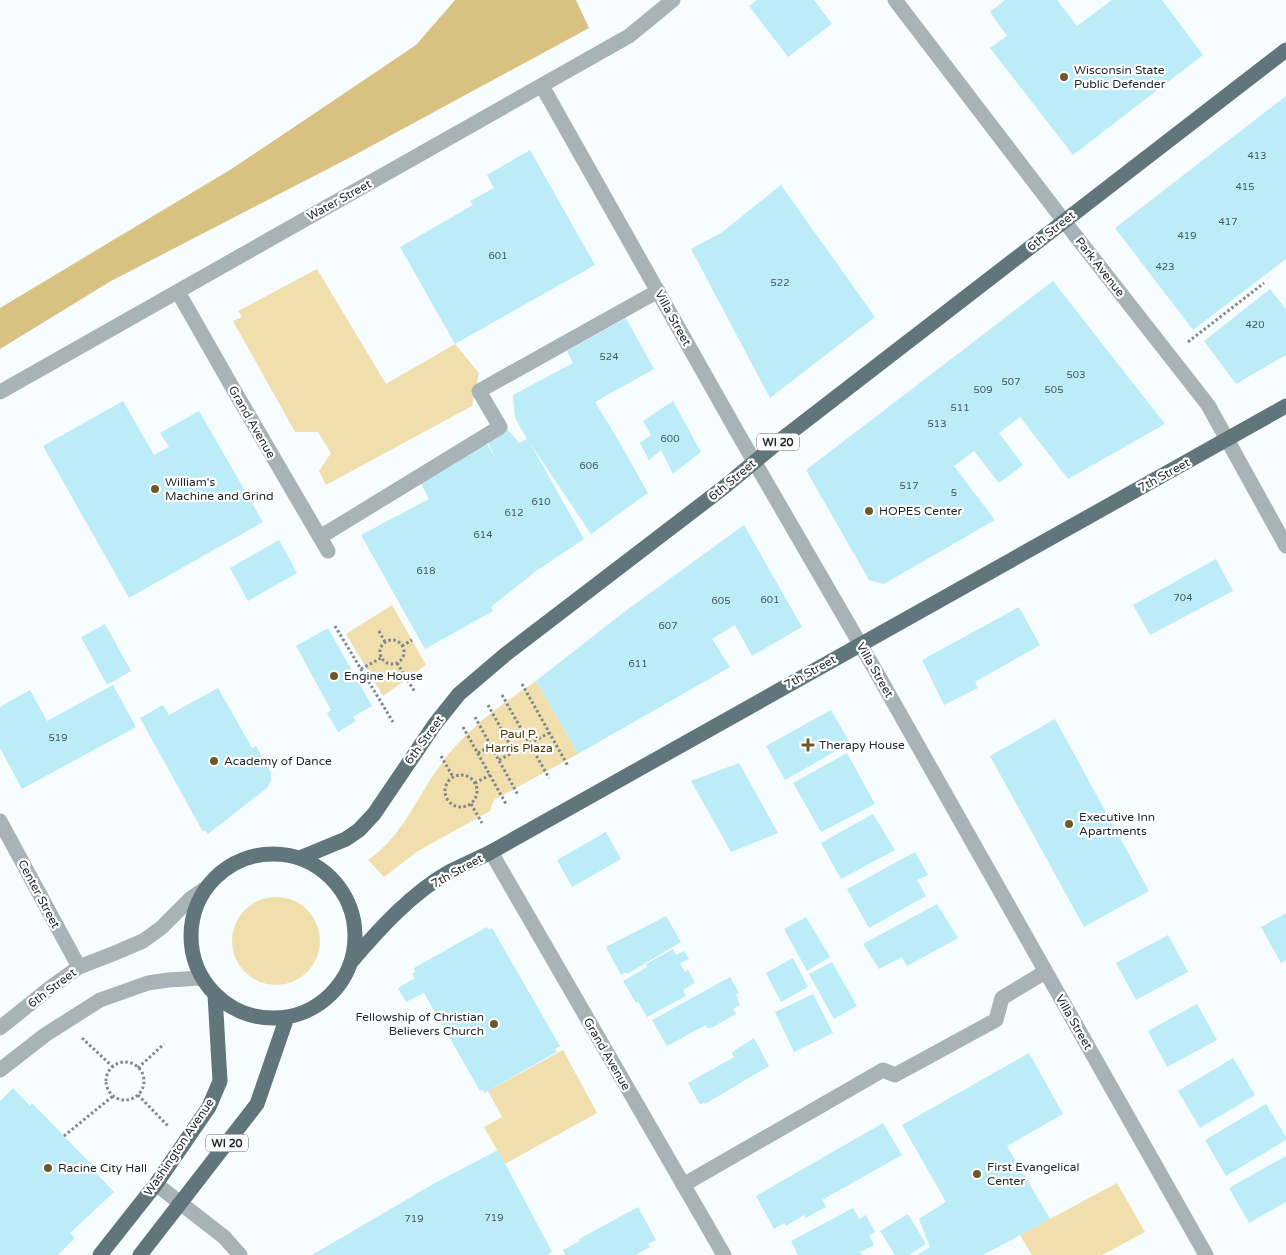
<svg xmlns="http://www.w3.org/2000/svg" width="1286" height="1255" font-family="'Varela Round',sans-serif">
<rect width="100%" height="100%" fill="#f7fdfe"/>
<path fill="#f0dead" d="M317,269l69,115 69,-40 24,29 -7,33 -146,79 -7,-14 12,-18 -13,-21h-23l-62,-111 9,-4 -4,-6z
M392,605l34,60 -43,31 -37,-62z
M536,681l42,73 -84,46 -4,11 -72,40 -34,26 -16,-17c35,-25 45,-56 69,-90 25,-38 62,-64 99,-89z
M232 941a44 44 0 1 1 88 0a44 44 0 1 1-88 0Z
M563,1050l34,63 -92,51 -21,-37 18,-10 -14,-26z
M1117,1183l28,49 -43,23h-70l-12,-20z"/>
<path fill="#d9c281" d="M455,0h121l13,28 -238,129 -240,124 -111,68v-41l233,-140 183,-123z"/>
<path fill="#bbecf8" d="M757,0h57l18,24 -44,33 -39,-51z
M1005,0h52l20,26 35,-26h50l41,55 -130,100 -83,-107 17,-12 -17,-24z
M1286,96v163l-93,71 -78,-102z
M530,150l65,115 -140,79 -55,-97 73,-42 -3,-4 24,-13 -7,-13z
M781,185l94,132 -105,81 -79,-149 30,-16z
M1053,281l112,143 -97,55 -48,-62 -21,16 24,32 -24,18 -25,-32 -20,15 41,54 -111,64 -15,-4 -63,-110z
M1270,289l16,20v46l-50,29 -32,-43z
M626,318l28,51 -59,33 22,36 31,55 -57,41 -61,-91 54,96 -48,32 -45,36 2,4 -68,38 -64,-114 68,-36 -11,-21 65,-41 13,22 -11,-23 20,-10 14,17 8,-4 -12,-21 -2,-23 60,-32 -6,-12z
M123,401l31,54 15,-8 -9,-14 39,-22 64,111 -134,76 -86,-152z
M673,401l28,51 -28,22 -12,-24 -12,10 -9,-17 11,-8 -8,-14z
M744,525l58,102 -50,29 -17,-31 -23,14 18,28 -152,87 -42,-73 88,-69z
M279,540l18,33 -49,28 -18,-33z
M1216,559l17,32 -83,44 -17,-30z
M1019,607l21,38 -65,37 3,6 -34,17 -22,-45z
M105,624l26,47 -24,14 -26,-48z
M328,628l44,78 -19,11 3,4 -18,11 -11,-19 4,-3 -35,-64z
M113,685l23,42 -114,62 -22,-41v-41l30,-17 17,31z
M218,688l34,60 4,-2 15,27v8l-4,7 -59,46 -3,-4 -2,2 -63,-114 23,-13 6,10z
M831,710l19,33 -65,37 -19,-34z
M1055,719l94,172 -65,36 -94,-171z
M847,753l28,51 -54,28 -28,-49z
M739,763l39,70 -47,19 -40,-71z
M873,814l22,36 -54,29 -20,-36z
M606,832l15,27 -49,28 -15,-27z
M915,852l13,23 -11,5 9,16 -57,32 -22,-39z
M937,904l21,34 -51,28 -5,-9 -23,12 -16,-25z
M1286,913v47l-5,3 -20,-36z
M666,916l15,26 -54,32 -1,-2 -5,3 -15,-28z
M806,917l24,40 -23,14 -23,-42z
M487,927l2,3 3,-2 68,118 -5,3 2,3 -73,41 -2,-3 -2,1 -56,-98 -18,9 -8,-14 17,-10 -3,-4 3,-2 -1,-4z
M1168,935l20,37 -52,28 -20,-37z
M673,949l3,6 8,-4 5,8 -9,4 5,9 3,-2 7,13 -12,7 3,6 -39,21 -9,-15 -2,1 -13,-22 24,-14 -1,-3z
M793,958l15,29 -27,15 -15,-29z
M832,962l25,44 -23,13 -25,-45z
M730,977l9,16 -3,1 4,11 -7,4 3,5 -25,14h-4l-1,-3 -39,21 -15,-26z
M813,994l20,39 -39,19 -19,-40z
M1197,1004l20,36 -50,27 -19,-36z
M754,1038l15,28 -64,38 -1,-2 -4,3 -12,-22 46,-26 -2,-5z
M1029,1053l34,61 -56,32 43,73 -67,36h-66l13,-8 -11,-28 27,-17 -44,-77z
M1233,1058l22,37 -55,33 -22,-37z
M13,1088l17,18 2,-3 60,62 7,7 -2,2 17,18 -44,41 5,5 -17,17h-58v-154z
M1266,1104l20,33v3l-60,36 -21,-36z
M883,1123l19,32 -80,45 4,7 -20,11 -2,-3 -18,11 -2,-3 -10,6 -18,-33z
M498,1150l54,102 -5,3h-235l123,-72z
M1286,1156v46l-37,21 -20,-35z
M638,1207l18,33 -8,4 2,3 -15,8h-70l-2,-5 17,-9 -1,-2z
M853,1208l6,11 7,-4 9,17 -6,3 5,10 -14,7 2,3h-64l-7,-14z
M908,1214l18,30 -17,11h-14l-15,-24z"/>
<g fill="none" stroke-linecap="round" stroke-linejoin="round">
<path stroke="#80888a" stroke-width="3" stroke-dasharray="2.5 2.5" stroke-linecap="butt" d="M1188,342l76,-59
M335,626l58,96
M379,631l6,11
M380 652a12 12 0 1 1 24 0a12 12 0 1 1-24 0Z
M402,646l10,-6
M397,663l18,29
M361,669l20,-11
M522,684l46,82
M502,695l47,83
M488,705l26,47
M475,717l43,78
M463,727l43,77
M478,753l13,-7
M441,756l12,21
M499,760l50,-27
M445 791a16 16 0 1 1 32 0a16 16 0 1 1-32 0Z
M475,783l15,-8
M471,804l11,19
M82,1038l31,29
M106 1081a19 19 0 1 1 38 0a19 19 0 1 1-38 0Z
M138,1068l26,-24
M138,1095l31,32
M64,1136l49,-40"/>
<path stroke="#a7b3b6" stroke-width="15" d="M895,0l169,221 144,184 78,141
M542,86l194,344 142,245 328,580
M178,292l53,93 97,166
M0,392l629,-356 44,-36
M320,537l180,-110 -21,-36 179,-100
M0,821l79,146
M491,852l233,403
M0,1028l51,-41 28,-20 36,-14 28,-12 18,-13 29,-29 16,-11
M0,1070l45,-35 55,-35 48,-17 20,-3 33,-2
M156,1184l68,53 16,18
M683,1185l200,-115 12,5 101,-55 6,-22 43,-26"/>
<path stroke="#61767b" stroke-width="15" d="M191 936a82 82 0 1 1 164 0a82 82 0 1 1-164 0Z
M300,858l46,-19 13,-9 15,-16 61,-90 24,-30 47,-40 217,-166 59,-49 504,-389
M352,961c27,-32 60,-68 97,-89 14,-7 28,-13 42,-20l795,-446
M100,1255l56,-71 53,-77 11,-26 -5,-86
M140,1255l117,-151 30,-87"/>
</g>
<g fill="#6b5a28" stroke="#fff" stroke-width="2">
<circle cx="1064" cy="77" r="5"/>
<circle cx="155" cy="489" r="5"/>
<circle cx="869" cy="511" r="5"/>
<circle cx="334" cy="676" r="5"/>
<path d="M805.5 737.5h5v5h5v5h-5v5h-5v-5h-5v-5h5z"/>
<circle cx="214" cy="761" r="5"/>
<circle cx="1069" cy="824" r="5"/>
<circle cx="494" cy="1024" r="5"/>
<circle cx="48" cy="1168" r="5"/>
<circle cx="977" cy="1174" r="5"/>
</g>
<g text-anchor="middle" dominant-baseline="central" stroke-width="4.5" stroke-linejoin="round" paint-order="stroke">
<g font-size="10" fill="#44585e">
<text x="1257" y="156">413</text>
<text x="1245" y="187">415</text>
<text x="1228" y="222">417</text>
<text x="1187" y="236">419</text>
<text x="498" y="256">601</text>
<text x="1165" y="267">423</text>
<text x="780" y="283">522</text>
<text x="1255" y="325">420</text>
<text x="609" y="357">524</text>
<text x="1076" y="375">503</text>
<text x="1011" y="382">507</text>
<text x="983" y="390">509</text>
<text x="1054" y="390">505</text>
<text x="960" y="408">511</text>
<text x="937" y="424">513</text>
<text x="670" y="439">600</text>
<text x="589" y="466">606</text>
<text x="909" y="486">517</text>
<text x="954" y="493">5</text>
<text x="541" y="502">610</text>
<text x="514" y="513">612</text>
<text x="483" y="535">614</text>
<text x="426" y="571">618</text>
<text x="1183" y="598">704</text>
<text x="770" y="600">601</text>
<text x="721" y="601">605</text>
<text x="668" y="626">607</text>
<text x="638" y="664">611</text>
<text x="58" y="738">519</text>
<text x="494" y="1218">719</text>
<text x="414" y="1219">719</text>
</g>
<g fill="#fff" stroke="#61686a" stroke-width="1">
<rect x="757" y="433.5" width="42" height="17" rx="4"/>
<rect x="206" y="1134.5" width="42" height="17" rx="4"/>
</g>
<g font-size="11" font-weight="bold" fill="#1d272a">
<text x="778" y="442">WI 20</text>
<text x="227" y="1143">WI 20</text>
</g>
<g font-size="12" fill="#1d272a" stroke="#fff" text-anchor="start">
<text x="1074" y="70">Wisconsin State<tspan x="1074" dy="14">Public Defender</tspan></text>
<text x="165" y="482">William's<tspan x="165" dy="14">Machine and Grind</tspan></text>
<text x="879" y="511">HOPES Center</text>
<text x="344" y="676">Engine House</text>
<text x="819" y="745">Therapy House</text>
<text x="224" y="761">Academy of Dance</text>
<text x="1079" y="817">Executive Inn<tspan x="1079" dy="14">Apartments</tspan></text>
<text x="484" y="1017" text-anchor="end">Fellowship of Christian<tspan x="484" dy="14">Believers Church</tspan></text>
<text x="987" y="1167">First Evangelical<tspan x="987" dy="14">Center</tspan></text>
<text x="58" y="1168">Racine City Hall</text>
</g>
<g font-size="12" fill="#1d272a" stroke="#fff">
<text transform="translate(339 200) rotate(-29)">Water Street</text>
<text transform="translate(1051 231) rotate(-38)">6th Street</text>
<text transform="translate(1100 267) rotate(52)">Park Avenue</text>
<text transform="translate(673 318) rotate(61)">Villa Street</text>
<text transform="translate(252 422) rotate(60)">Grand Avenue</text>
<text transform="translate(1164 475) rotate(-29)">7th Street</text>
<text transform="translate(732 480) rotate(-40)">6th Street</text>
<text transform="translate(875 670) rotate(60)">Villa Street</text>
<text transform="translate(810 672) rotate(-29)">7th Street</text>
<text transform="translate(424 740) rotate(-54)">6th Street</text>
<text transform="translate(457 871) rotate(-29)">7th Street</text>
<text transform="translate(39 894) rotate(62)">Center Street</text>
<text transform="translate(52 988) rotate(-37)">6th Street</text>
<text transform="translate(1074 1022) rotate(60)">Villa Street</text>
<text transform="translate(607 1054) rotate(60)">Grand Avenue</text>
<text transform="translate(179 1147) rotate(-56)">Washington Avenue</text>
</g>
<g font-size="12" fill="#483801" stroke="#fff">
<text x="519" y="734">Paul P.<tspan x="519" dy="14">Harris Plaza</tspan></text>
</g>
</g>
</svg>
